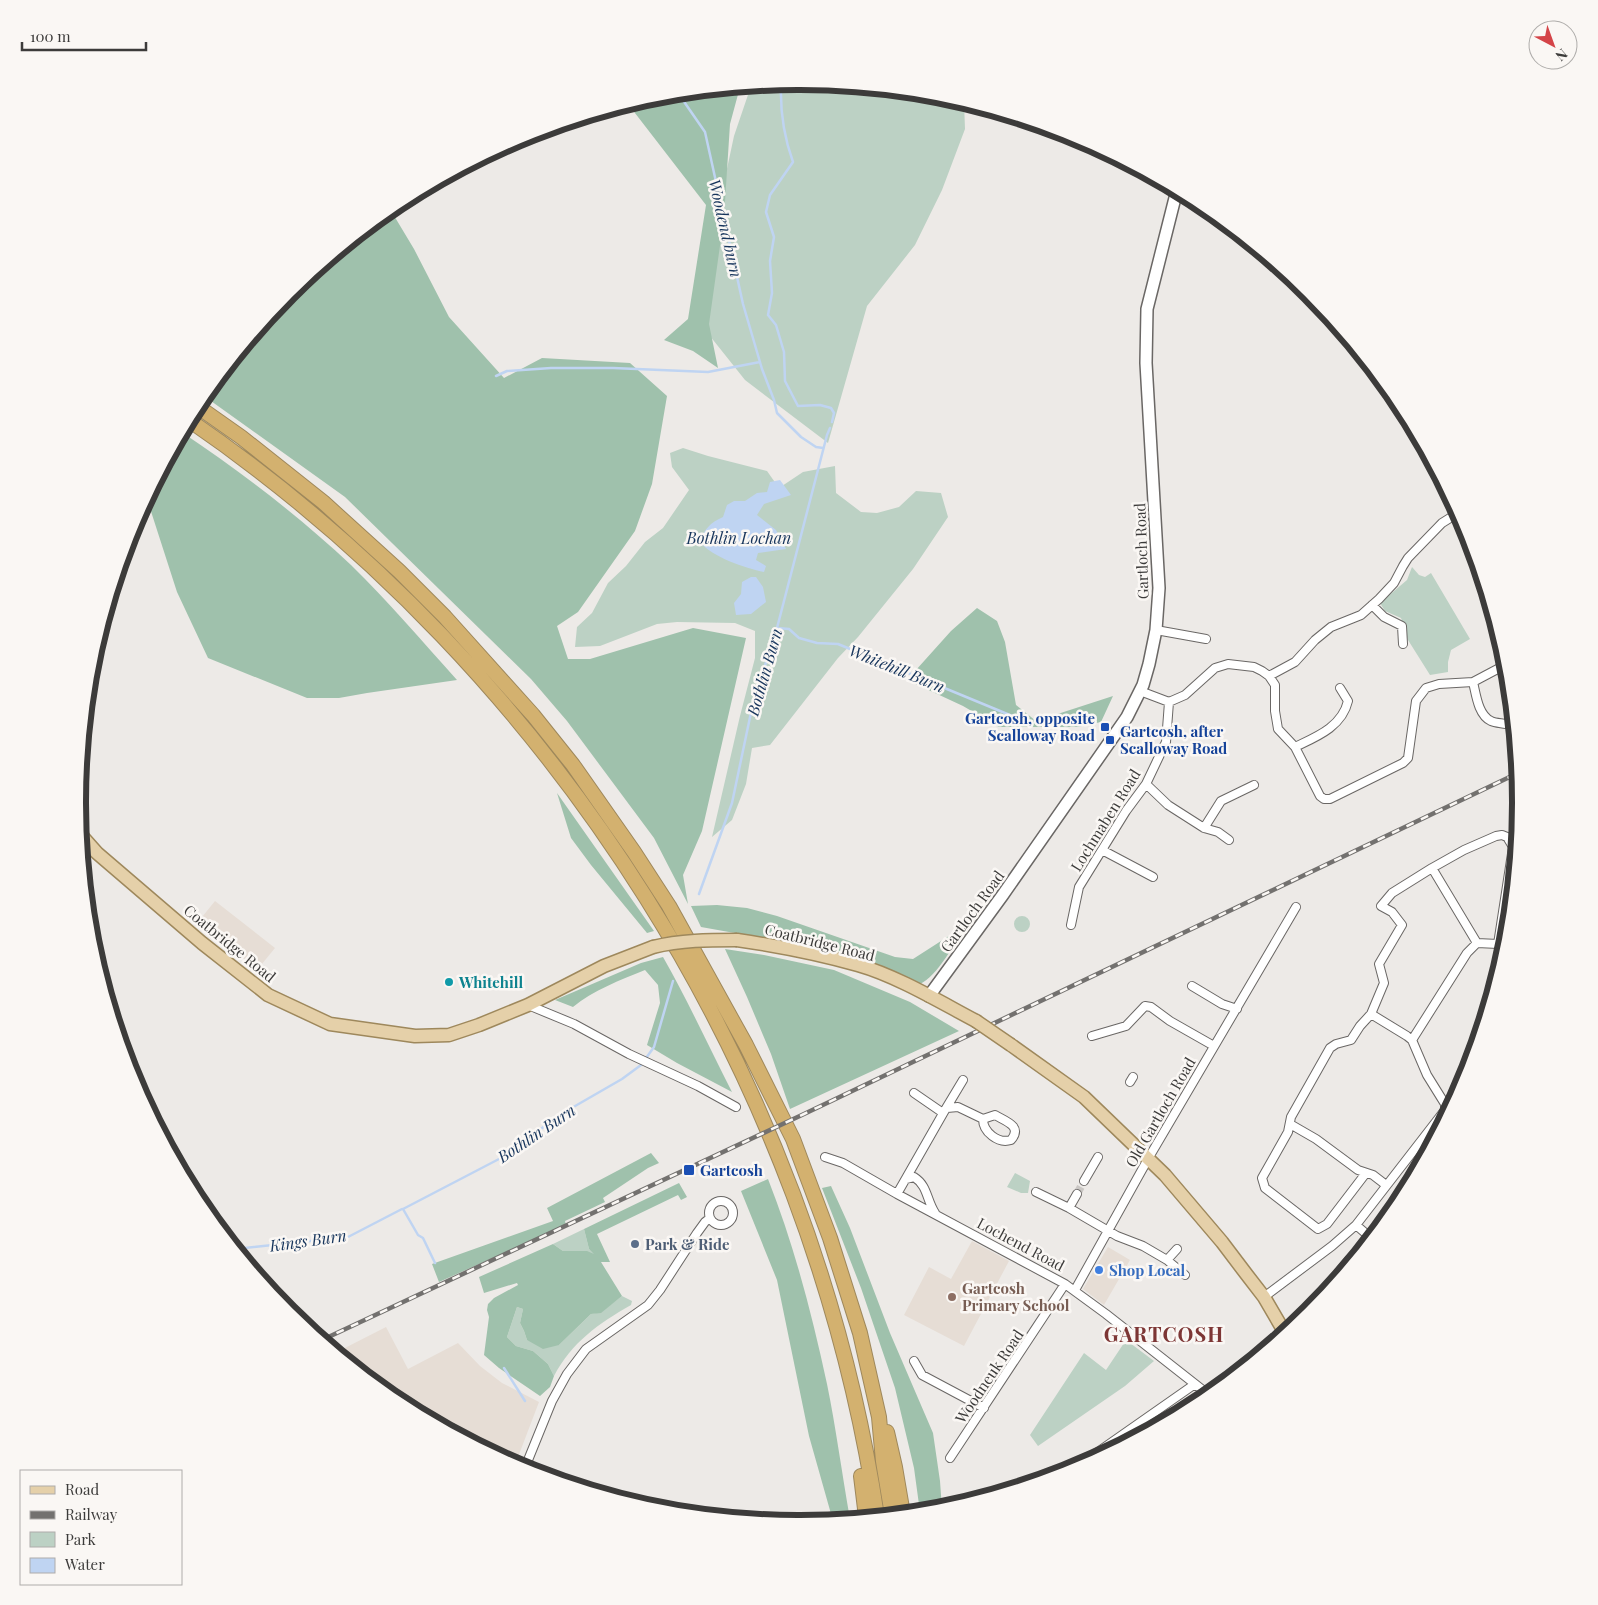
<svg xmlns="http://www.w3.org/2000/svg" width="1598" height="1605" font-family="'Playfair Display',serif">
<rect width="100%" height="100%" fill="#edeae7"/>
<path fill="#e6ddd5" d="M215,901l60,47 -18,22 -59,-48z
M972,1241l37,20 -45,85 -60,-31 25,-48 22,12z
M1108,1247l22,13 -26,45 -21,-16z
M386,1327l22,42 50,-26 22,23 22,17 37,19 -24,63 -117,-63 -61,-50z"/>
<path fill="#bcd1c4" d="M799,81l141,14 24,7 1,27 -23,61 -27,55 -48,61 -39,137 -83,-63 -43,-54 4,-59 28,-131 17,-50z
M683,448l25,8 59,15 12,17 24,-16 32,-6 1,27 25,19 16,1 22,-6 17,-16 25,2 7,24 -35,52 -55,68 -20,21 -68,87 -18,3 -6,36 -14,36 -20,17 28,-121 15,-58v-27l-20,-8 -58,-1 -20,2 -57,22 -25,1 2,-20 15,-14 16,-30 18,-17 19,-24 18,-14 26,-38 -17,-23 -2,-14z
M1412,567l7,8 6,2 6,-4 39,66 -19,11 -3,12v10l-18,3 -22,-35 -7,-22 -16,-7 -5,-8 27,-23z
M1014 924a8 8 0 1 1 16 0a8 8 0 1 1-16 0Z
M1015,1173l15,8 -2,12h-7l-14,-6z
M584,1229l5,20 7,6 -33,-4 -10,-7z
M622,1296l10,5 -1,4c-33,19 -59,37 -77,71l-6,-12 -15,-13 -17,-5 -9,-9 10,-30 6,2 -3,14 4,8 3,9 32,5 32,-31 10,-2z
M1126,1340l28,21 -29,25 -87,60 -8,-11 54,-82 22,17z"/>
<path fill="#9fc1ac" d="M740,87l-10,37 -6,93 -15,107 9,44 -25,-17 -29,-11 24,-21 18,-114 -78,-101 31,-9z
M390,209l24,40 35,68 55,61 38,-20 88,5 37,33 -15,88 -17,47 -57,81 -21,14 11,33h22l103,-31 53,10 -44,193 -19,44 5,29 -34,-66 -87,-117 -36,-42 -186,-182 -141,-101 85,-104z
M183,433c58,39 116,83 168,132 37,36 71,76 106,115l-90,13 -28,5h-32l-99,-40 -31,-66 -30,-93z
M977,608l20,13 8,21 11,63 20,16 77,-25 -12,26 -23,5h-79l-36,-21 -56,-26 44,-49z
M557,793l97,138 -7,2 -56,-68 -20,-27z
M717,905l30,3 30,8 118,41 18,2 53,-34c-10,16 -29,52 -46,59l-68,-30 -151,-27 -10,-21z
M725,949l39,6 70,15 76,32 49,29 -169,78 -19,-55 -24,-57z
M663,957c25,44 46,90 69,135l-55,-29 -30,-18 13,-42 -2,-18 -13,-15c-24,10 -52,20 -72,37l-18,-7 86,-37z
M651,1153l8,10 -11,5 -45,30 2,4 -40,19 1,4 -127,57 -7,-18 121,-43 -6,-13z
M768,1179c26,66 44,135 59,205 9,44 15,90 23,135l-17,2 -24,-85 -32,-156 -36,-89z
M679,1183l8,14 -6,3 -3,-5 -81,39 13,28h-9l21,34 -21,17 -10,1 -32,31 -16,4 -16,-9 -3,-9 -4,-8 3,-14 -6,-2 -10,30 9,9 17,5 15,13 6,12 -4,11 -10,9 -41,-28 -15,-13 5,-38 -2,-7 1,-6 6,-6 24,-13 -1,-2 -33,10 -5,-16 74,-33 10,7h24l7,3 -5,-5 -5,-20z
M831,1186l19,42 40,105 43,100 7,48 2,28 -22,3 -6,-44 -19,-80 -34,-100 -39,-100z"/>
<path fill="#bfd4f2" d="M780,480l11,15 -27,9 -7,11 19,15 10,19 -28,4 -2,7 10,6 -2,6c-19,-4 -52,-15 -64,-30 4,-13 10,-19 23,-25l4,-12 7,-4h11l12,-8 10,-1 3,-10z
M751,577h5l7,10 3,15 -15,12 -15,1 -2,-12 7,-9 1,-12z"/>
<g fill="none" stroke-linecap="round" stroke-linejoin="round">
<path stroke="#bfd4f2" stroke-width="2.5" d="M781,83c-1,27 3,54 12,79l-23,33 -4,17 8,25 -4,24 2,32 -4,22 8,10 8,27 1,29 13,25 22,-1 11,3 3,5 -2,9
M678,93l27,39 38,172 19,65 12,31 3,13 24,24 15,10 7,1
M496,376l11,-5 44,-3h62l95,4 52,-10
M777,628l12,1 10,9 18,5 21,1 179,74
M699,894l33,-91 21,-100 24,-75 50,-193 3,-7
M236,1249l112,-12 54,-28
M435,1263l-12,-25 -5,-3 -15,-26 96,-50 64,-46 59,-34 19,-14 13,-18 19,-66
M504,1368l21,33"/>
<path stroke="#cac7c4" stroke-width="8" stroke-dasharray="8 4" stroke-linecap="butt" d="M1077,1194l7,-13"/>
<g stroke="#6a6765" stroke-width="10">
<path id="minor" d="M1478,566v7l4,7
M1372,605l12,12 18,9 1,18
M1156,630l50,9
M1269,676l26,-14 20,-22 16,-13 30,-12 18,-16 15,-16 9,-17 5,-8 34,-35 16,-10
M1473,682c3,12 5,33 18,39 4,2 10,2 15,3
M1140,691l29,11 16,-7 30,-27 13,-4 26,3 8,4 7,5 6,9v26l3,18 17,18 25,49 4,3h6l73,-36 5,-5 8,-57 10,-13 13,-4 34,-2 34,-18
M1295,747c21,-10 47,-20 53,-46l-8,-13
M1146,784l22,21 36,23 14,4 11,8
M1204,828l17,-27 33,-16
M1102,850l51,27
M1432,868l45,75
M1071,925l8,-38 47,-76 20,-27 20,-42 3,-40
M1192,986l30,18 15,5
M528,1005l46,19 55,30 69,32 38,21
M1371,1014l13,-31 -5,-19 23,-39 -10,-13 -11,-6 11,-13 40,-25 32,-18 32,-14 6,-1 5,2 6,10 -15,97 -21,-1 -10,10 -55,87
M1092,1036l34,-10 19,-20 6,1 19,14 44,25
M1130,1082l3,-5
M914,1093l29,20
M947,1108l11,-1 25,12 12,-4c10,6 28,11 16,25 -13,4 -28,-8 -28,-21
M1290,1124l26,15 42,31 15,5 13,10
M825,1157l18,6 54,31 168,90 41,30 103,81
M906,1179l8,-2c14,9 12,22 21,36
M1084,1181l14,-24
M1036,1192l33,16 48,28 26,10 24,14 10,-11
M897,1194l48,-84 18,-30
M709 1213a12 12 0 1 1 24 0a12 12 0 1 1-24 0Z
M1069,1208l8,-14
M1356,1225l15,13
M1167,1260l18,15
M1075,1290l73,-131 148,-252
M1264,1297l68,-51 24,-21 89,-115v-6l-18,-29 -15,-35 -5,-4 -36,-22 -11,12 -9,14 -15,4 -6,4 -39,69 -3,15 -26,46 3,10 53,41 9,-5 39,-51
M1312,1305l37,-45 9,-7
M914,1361l8,14 62,33
M950,1458l115,-174
M524,1470l28,-69 15,-27 19,-25 62,-44 12,-15 37,-57 8,-11 5,-4
M1072,1470l123,-86"/>
</g>
<g stroke="#6a6765" stroke-width="14">
<path id="secondary" d="M929,996l73,-100 125,-179 16,-32 6,-21 7,-34 3,-42 -13,-225 1,-54 30,-119"/>
</g>
<g stroke="#9e885c" stroke-width="15">
<path id="primary" d="M81,835l16,18 105,90 66,52 62,29 85,12 34,-1 30,-10 49,-20 76,-39 49,-19
M737,940c41,6 82,14 121,25 39,11 82,37 118,56
M1011,1045l73,52 81,78 57,67 25,33 17,22 21,36"/>
</g>
<g stroke="#9e885c" stroke-width="16">
<path id="motorway" d="M197,406l44,31 82,65 76,69 46,46 88,98 40,50 61,87 35,54 77,139 47,94 37,99 30,95 19,84 4,44 9,54
M189,420c367,252 622,656 688,1096
M887,1432l8,35 8,47
M861,1476l5,41"/>
</g>
<use href="#minor" stroke="#fff" stroke-width="8"/>
<use href="#secondary" stroke="#fff" stroke-width="11"/>
<use href="#primary" stroke="#e5d0a9" stroke-width="12"/>
<use href="#motorway" stroke="#d3b16f" stroke-width="14"/>
<g stroke="#73716f" stroke-width="4.5">
<path id="rail" d="M322,1340l482,-226 714,-341"/>
</g>
<use href="#rail" stroke="#faf7f4" stroke-width="2.5" stroke-dasharray="8" stroke-linecap="butt"/>
<g stroke="#9e885c" stroke-width="15" stroke-linecap="butt">
<path id="primary-bridge" d="M653,947c28,-7 56,-7 84,-7
M976,1021l35,24"/>
</g>
<use href="#primary-bridge" stroke="#e5d0a9" stroke-width="12"/>
</g>
<g fill="#1a4fb4" stroke="#faf7f4" stroke-width="2">
<rect x="1100" y="722" width="10" height="10" rx="2.5"/>
<rect x="1105" y="735" width="10" height="10" rx="2.5"/>
<rect x="683" y="1164" width="12" height="12" rx="2.5"/>
</g>
<circle fill="#0f9aa8" stroke="#faf7f4" stroke-width="2" cx="449" cy="982" r="5"/>
<circle fill="#5c6f8a" stroke="#faf7f4" stroke-width="2" cx="635" cy="1244" r="5"/>
<circle fill="#3f7fe0" stroke="#faf7f4" stroke-width="2" cx="1099" cy="1270" r="5"/>
<circle fill="#8d6e63" stroke="#faf7f4" stroke-width="2" cx="952" cy="1297" r="5"/>
<g text-anchor="middle" dominant-baseline="central" stroke-width="5" stroke-linejoin="round" paint-order="stroke">
<g font-size="15" fill="#3c3b3a" stroke="#faf7f4">
<text transform="translate(1141 551) rotate(-92)">Gartloch Road</text>
<text transform="translate(1105 820) rotate(-58)">Lochmaben Road</text>
<text transform="translate(972 911) rotate(-54)">Gartloch Road</text>
<text transform="translate(820 942) rotate(14)">Coatbridge Road</text>
<text transform="translate(230 943) rotate(39)">Coatbridge Road</text>
<text transform="translate(1160 1112) rotate(-60)">Old Gartloch Road</text>
<text transform="translate(1021 1244) rotate(28)">Lochend Road</text>
<text transform="translate(989 1376) rotate(-56)">Woodneuk Road</text>
</g>
<g font-size="15" font-weight="bold" fill="#164399" stroke="#faf7f4" text-anchor="start">
<text x="1095" y="718" text-anchor="end">Gartcosh, opposite<tspan x="1095" dy="17">Scalloway Road</tspan></text>
<text x="1120" y="731">Gartcosh, after<tspan x="1120" dy="17">Scalloway Road</tspan></text>
<text x="700" y="1170">Gartcosh</text>
</g>
<g font-size="15" font-weight="bold" fill="#0d838f" stroke="#faf7f4" text-anchor="start">
<text x="459" y="982">Whitehill</text>
</g>
<g font-size="15" font-weight="bold" fill="#4e5e75" stroke="#faf7f4" text-anchor="start">
<text x="645" y="1244">Park &amp; Ride</text>
</g>
<g font-size="15" font-weight="bold" fill="#366cbe" stroke="#faf7f4" text-anchor="start">
<text x="1109" y="1270">Shop Local</text>
</g>
<g font-size="15" font-weight="bold" fill="#785e54" stroke="#faf7f4" text-anchor="start">
<text x="962" y="1288">Gartcosh<tspan x="962" dy="17">Primary School</tspan></text>
</g>
<g font-size="16" font-style="italic" fill="#17355c" stroke="#faf7f4">
<text transform="translate(726 228) rotate(77)">Woodend burn</text>
<text x="739" y="537">Bothlin Lochan</text>
<text transform="translate(897 668) rotate(22)">Whitehill Burn</text>
<text transform="translate(764 672) rotate(-74)">Bothlin Burn</text>
<text transform="translate(536 1133) rotate(-34)">Bothlin Burn</text>
<text transform="translate(308 1240) rotate(-8)">Kings Burn</text>
</g>
<g font-size="20" font-weight="bold" letter-spacing="1" fill="#7d3635" stroke="#faf7f4">
<text x="1164" y="1333">GARTCOSH</text>
</g>
</g>
<path d="M0 0H1598V1605H0ZM798 90H800A712 712 0 0 1 1512 802V803A712 712 0 0 1 800 1515H798A712 712 0 0 1 86 803V802A712 712 0 0 1 798 90Z" fill="#faf7f4" fill-rule="evenodd"/>
<path fill="none" stroke="#3c3b3a" stroke-width="6" d="M798 90H800A712 712 0 0 1 1512 802V803A712 712 0 0 1 800 1515H798A712 712 0 0 1 86 803V802A712 712 0 0 1 798 90Z"/>
<rect x="20" y="1470" width="162" height="115" fill="#faf7f4" stroke="#aeacaa"/>
<rect x="30" y="1486" width="25" height="8" fill="#e5d0a9" stroke="#aeacaa"/>
<text x="65" y="1495" font-size="15" fill="#3c3b3a">Road</text>
<rect x="30" y="1511" width="25" height="8" fill="#73716f" stroke="#aeacaa"/>
<text x="65" y="1520" font-size="15" fill="#3c3b3a">Railway</text>
<rect x="30" y="1532" width="25" height="15" fill="#bcd1c4" stroke="#aeacaa"/>
<text x="65" y="1545" font-size="15" fill="#3c3b3a">Park</text>
<rect x="30" y="1558" width="25" height="15" fill="#bfd4f2" stroke="#aeacaa"/>
<text x="65" y="1570" font-size="15" fill="#3c3b3a">Water</text>
<g transform="translate(1553 45) rotate(139)"><circle r="24" fill="#faf7f4" stroke="#aeacaa"/>
<path d="M0-4L9 19L0 12L-9 19Z" fill="#d44448"/>
<text y="-8" font-size="14" font-weight="bold" text-anchor="middle" fill="#3c3b3a">N</text>
</g>
<path d="M22 42v8h124v-8" fill="none" stroke="#3c3b3a" stroke-width="2.5"/>
<text x="30" y="42" font-size="15" fill="#3c3b3a" stroke="#faf7f4" stroke-width="4" paint-order="stroke">100 m</text>
</svg>
